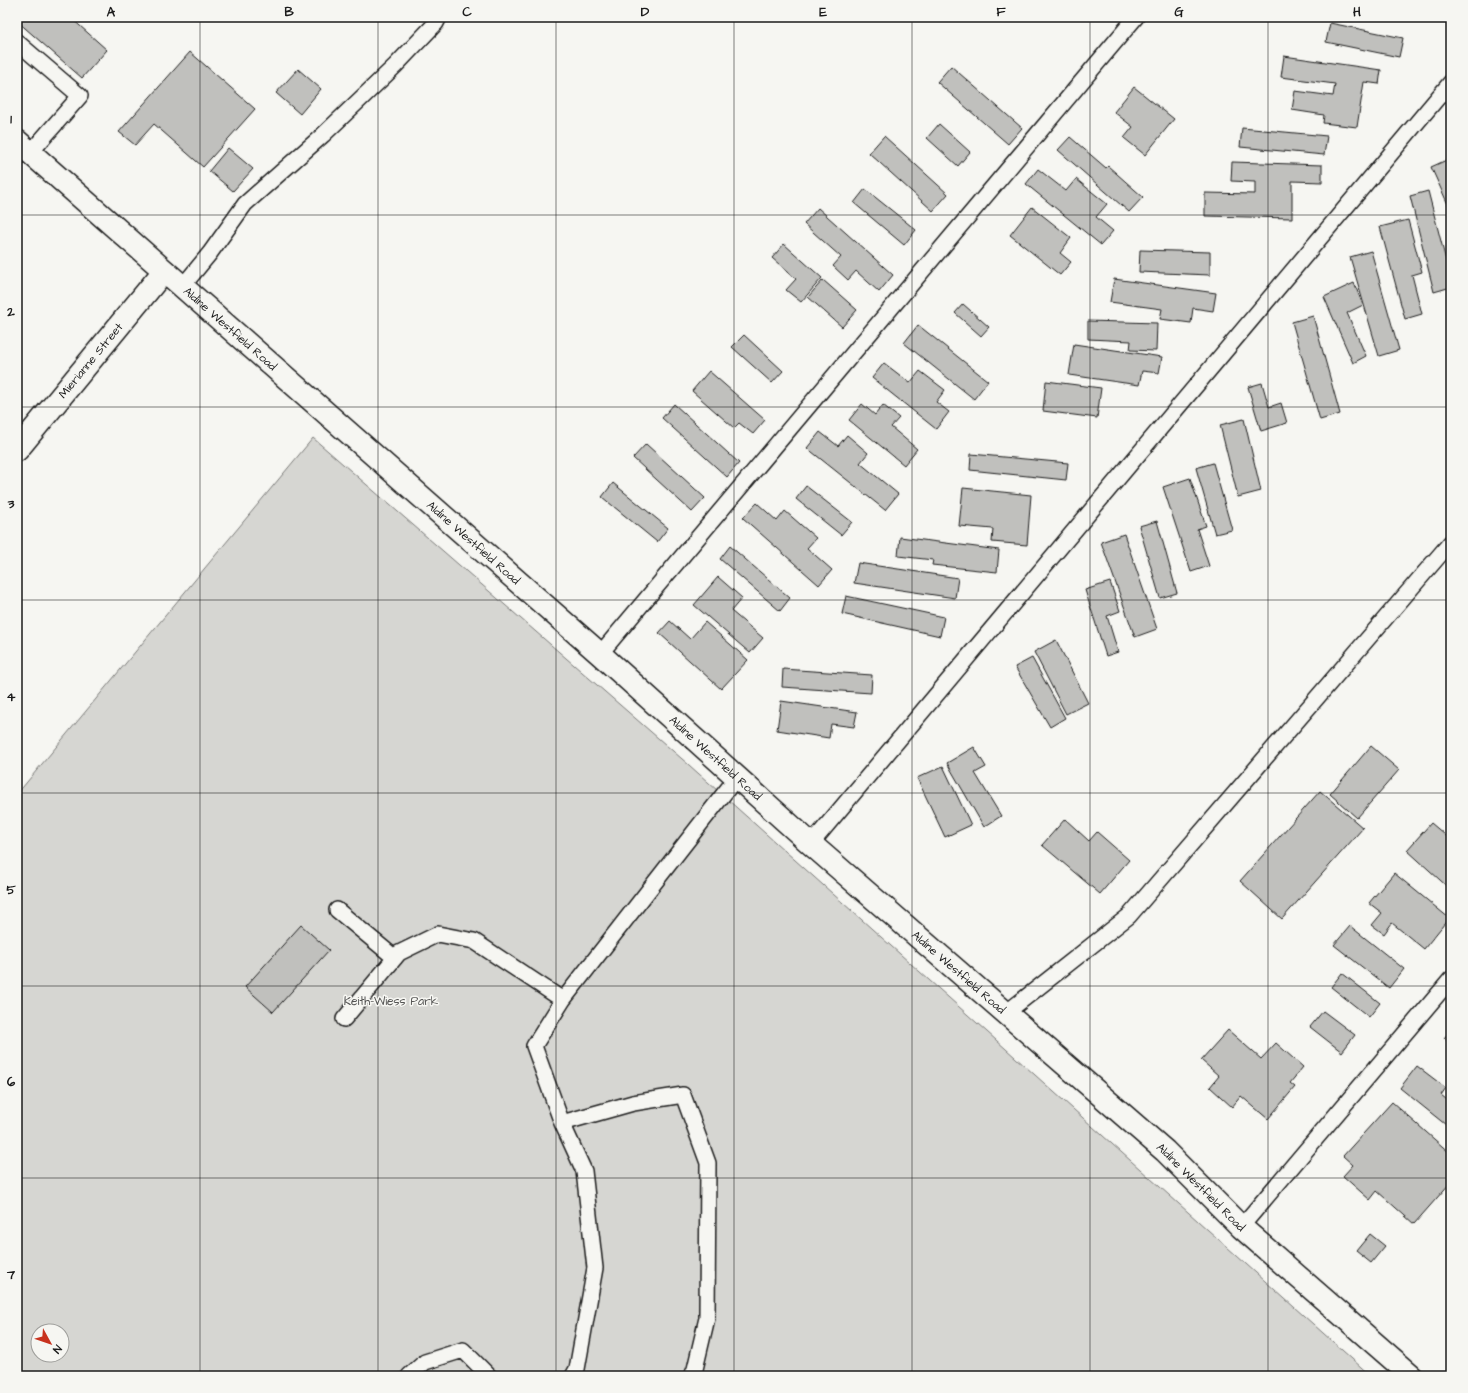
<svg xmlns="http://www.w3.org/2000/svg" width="1468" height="1393" font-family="'Architects Daughter',sans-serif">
<rect width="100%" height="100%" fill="#f6f6f2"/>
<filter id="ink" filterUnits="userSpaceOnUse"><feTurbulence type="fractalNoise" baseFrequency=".025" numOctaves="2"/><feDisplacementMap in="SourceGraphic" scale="8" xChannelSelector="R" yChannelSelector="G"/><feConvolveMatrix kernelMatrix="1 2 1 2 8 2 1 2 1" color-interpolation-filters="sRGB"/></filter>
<g filter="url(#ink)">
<path fill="#d6d6d2" stroke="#797977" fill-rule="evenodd" d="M313,438l376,327 682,611h-1354v-582zM38,1331h24v24h-24z"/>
<path fill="#c0c0bd" stroke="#1c1c1c" d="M17,17h53l37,33 -25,28 -65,-57z
M1330,23l73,15 -4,19 -73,-15z
M190,52l65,57 -52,58 -49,-43 -19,21 -16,-13z
M1284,56l97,14 -2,14 -15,-2 -7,45 -34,-4 1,-8 -32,-5 3,-19 38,5 2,-12 -54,-7z
M951,66l71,62 -14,16 -71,-62z
M298,69l23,20 -21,25 -24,-21z
M1134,87l40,32 -29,36 -21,-17 9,-11 -19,-15z
M939,124l31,28 -12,14 -31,-28z
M1242,128l85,8 -3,19 -84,-8z
M884,136l64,58 -15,17 -64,-58z
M1070,137l36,31 2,-2 35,31 -14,15 -71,-62z
M228,148l25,21 -20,22 -24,-20z
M1451,158v53l-20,-44z
M1232,162l90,3v17l-30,-1v37l-87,-2v-23l50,1v-12l-24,-1z
M1038,169l28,22 10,-12 31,25 -11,13 17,14 -12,14 -75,-61z
M865,189l51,41 -12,15 -50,-42z
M1428,191l23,89v7l-17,5 -24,-96z
M1032,207l39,31 -11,15 11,9 -11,13 -50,-40z
M818,208l75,67 -14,17 -23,-21 -8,9 -15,-14 8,-9 -37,-33z
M1408,220l14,52 -10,3 10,39 -17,5 -25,-92z
M784,244l38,34 -21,24 -15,-12 10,-11 -24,-21z
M1140,250l70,2v23l-71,-3z
M1371,251l28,99 -20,6 -29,-99z
M1114,279l102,14 -3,18 -20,-3 -2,15 -31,-4 2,-10 -52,-7z
M823,280l34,30 -15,17 -34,-30z
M1354,283l9,22 -16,8 19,43 -13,7 -29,-66z
M963,304l26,23 -8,9 -26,-23z
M1313,316l27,98 -20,6 -28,-98z
M1088,321l69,2 -1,28 -26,-1 1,-9 -43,-2z
M918,325l70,56 -14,18 -70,-56z
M744,335l39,36 -11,12 -40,-36z
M1074,344l88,13 -3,16 -17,-2 -3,14 -70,-10z
M884,363l26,20 10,-12 25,19 -9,12 13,10 -13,17 -64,-51z
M709,371l56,49 -12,14 -14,-11 -5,5 -42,-37z
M1046,381l55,7 -4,30 -54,-7z
M1262,383l7,24 12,-4 6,20 -26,8 -13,-44z
M674,404l65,59 -12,14 -65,-59z
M862,404l13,11 8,-10 16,13 -8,9 26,22 -13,16 -55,-45z
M1244,419l17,72 -23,6 -18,-72z
M820,432l18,14 9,-11 21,18 -8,10 38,31 -13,16 -78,-62z
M646,444l59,54 -13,14 -59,-54z
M971,454l97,9 -2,17 -96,-10z
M1213,463l19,67 -17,4 -19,-66z
M1190,478l16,48 -9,3 12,37 -18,6 -28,-85z
M613,483l55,45 -11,14 -55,-45z
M806,486l46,36 -11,13 -45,-36z
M963,488l68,7 -4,50 -35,-3 1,-13 -34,-3z
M757,503l20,18 8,-10 31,27 -9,10 25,22 -13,15 -76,-67z
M1157,521l20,72 -17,5 -21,-72z
M1124,534l33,95 -22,8 -34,-95z
M900,537l99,13 -2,22 -65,-7 1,-5 -35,-4z
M730,546l60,52 -10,13 -60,-52z
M858,563l100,15 -3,20 -101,-15z
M718,577l24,21 -11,13 32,27 -13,15 -56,-48z
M1110,582l10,29 -13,5 11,36 -12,4 -21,-66z
M846,596l98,21 -4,19 -98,-22z
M670,621l20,18 15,-17 43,38 -27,29 -62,-56z
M1056,640l32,63 -22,11 -32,-62z
M1032,658l33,60 -15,9 -35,-60z
M783,669l89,6 -1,18 -89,-6z
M781,701l76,11 -3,15 -23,-3 -2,14 -52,-8z
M1371,746l28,24 -42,48 -27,-24z
M974,747l12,20 -11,6 26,43 -17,11 -37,-64z
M943,766l28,59 -26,12 -28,-59z
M1320,791l43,37 -81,91 -42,-38z
M1065,819l24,22 8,-9 32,28 -29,34 -58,-49z
M1431,823l20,17v50l-44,-40z
M1394,873l55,45 -25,31 -32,-26 -8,11 -12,-9 10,-12 -13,-10z
M301,925l28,25 -56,62 -28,-25z
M1350,926l54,43 -15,19 -55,-43z
M1342,973l38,30 -11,14 -38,-30z
M1323,1011l32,24 -13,17 -32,-25z
M1228,1030l33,29 15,-16 27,24 -13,16 5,4 -27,32 -27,-23 -9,11 -22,-20 9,-11 -18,-16z
M1451,1030v15l-7,-7z
M1417,1066l29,22 -5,7 10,8v26l-51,-41z
M1392,1102l59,52v28l-37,42 -37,-33 -7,9 -27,-24 10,-11 -10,-9z
M1370,1234l15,12 -14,17 -15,-12z"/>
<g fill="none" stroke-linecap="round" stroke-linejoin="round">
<g stroke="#1c1c1c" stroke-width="18">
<path id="service" d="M17,42l63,54 -50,57
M182,287l28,-34 35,-49 78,-69 72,-69 41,-43 3,-6
M600,654l536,-637
M811,844l640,-762
M337,910l58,48
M1006,1013l123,-97 322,-374
M344,1019l55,-66 39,-19 36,7 89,59
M562,1123l71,-20 50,-8 25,68 -1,155 -12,51 -3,7
M1241,1227l210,-248
M409,1376l16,-14 38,-12 26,26
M573,1376l4,-7 18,-101 -11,-97 -22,-48 -28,-77 29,-46 174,-223"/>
</g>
<g stroke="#1c1c1c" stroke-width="25">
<g id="minor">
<path id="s1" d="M17,450l147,-179"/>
</g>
</g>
<g stroke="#1c1c1c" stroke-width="25">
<g id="secondary">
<path id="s2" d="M17,141l583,513 211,190 354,307 76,76 171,149"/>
</g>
</g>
<use href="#service" stroke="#f6f6f2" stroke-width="15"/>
<use href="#minor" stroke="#f6f6f2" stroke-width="22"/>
<use href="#secondary" stroke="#f6f6f2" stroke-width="22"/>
</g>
</g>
<path fill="none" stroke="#1c1c1c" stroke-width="1" stroke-opacity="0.55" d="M200,17v1359M378,17v1359M556,17v1359M734,17v1359M912,17v1359M1090,17v1359M1268,17v1359M17,215h1434M17,407h1434M17,600h1434M17,793h1434M17,986h1434M17,1178h1434"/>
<g text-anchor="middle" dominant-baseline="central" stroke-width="3" stroke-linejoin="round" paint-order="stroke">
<g font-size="12" fill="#1c1c1c" stroke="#f6f6f2">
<text stroke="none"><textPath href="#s2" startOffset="284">Aldine Westfield Road</textPath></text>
<text stroke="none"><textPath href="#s1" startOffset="116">Mierianne Street</textPath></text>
<text stroke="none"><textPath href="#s2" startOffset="608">Aldine Westfield Road</textPath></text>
<text stroke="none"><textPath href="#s2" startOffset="932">Aldine Westfield Road</textPath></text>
<text stroke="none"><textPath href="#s2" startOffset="1256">Aldine Westfield Road</textPath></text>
<text stroke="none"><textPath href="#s2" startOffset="1580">Aldine Westfield Road</textPath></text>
</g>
<g font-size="12" fill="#545453" stroke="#f6f6f2">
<text x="391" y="1001">Keith-Wiess Park</text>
</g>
</g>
<rect width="1468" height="1393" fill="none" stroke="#f6f6f2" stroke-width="44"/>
<g transform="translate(50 1343) rotate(130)"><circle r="19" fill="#f6f6f2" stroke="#9f9f9c"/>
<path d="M0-3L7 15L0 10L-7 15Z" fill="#c8321e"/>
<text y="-6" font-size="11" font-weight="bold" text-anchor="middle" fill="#1c1c1c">N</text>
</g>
<rect x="22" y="22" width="1424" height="1349" fill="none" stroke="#1c1c1c" stroke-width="1.5"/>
<g font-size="13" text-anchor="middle" font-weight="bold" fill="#1c1c1c">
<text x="111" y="16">A</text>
<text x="289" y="16">B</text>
<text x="467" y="16">C</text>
<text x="645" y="16">D</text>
<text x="823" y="16">E</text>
<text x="1001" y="16">F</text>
<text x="1179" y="16">G</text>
<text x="1357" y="16">H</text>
<text x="11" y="123">1</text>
<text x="11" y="316">2</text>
<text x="11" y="508">3</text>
<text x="11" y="701">4</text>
<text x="11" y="894">5</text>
<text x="11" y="1086">6</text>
<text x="11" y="1279">7</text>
</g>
</svg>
